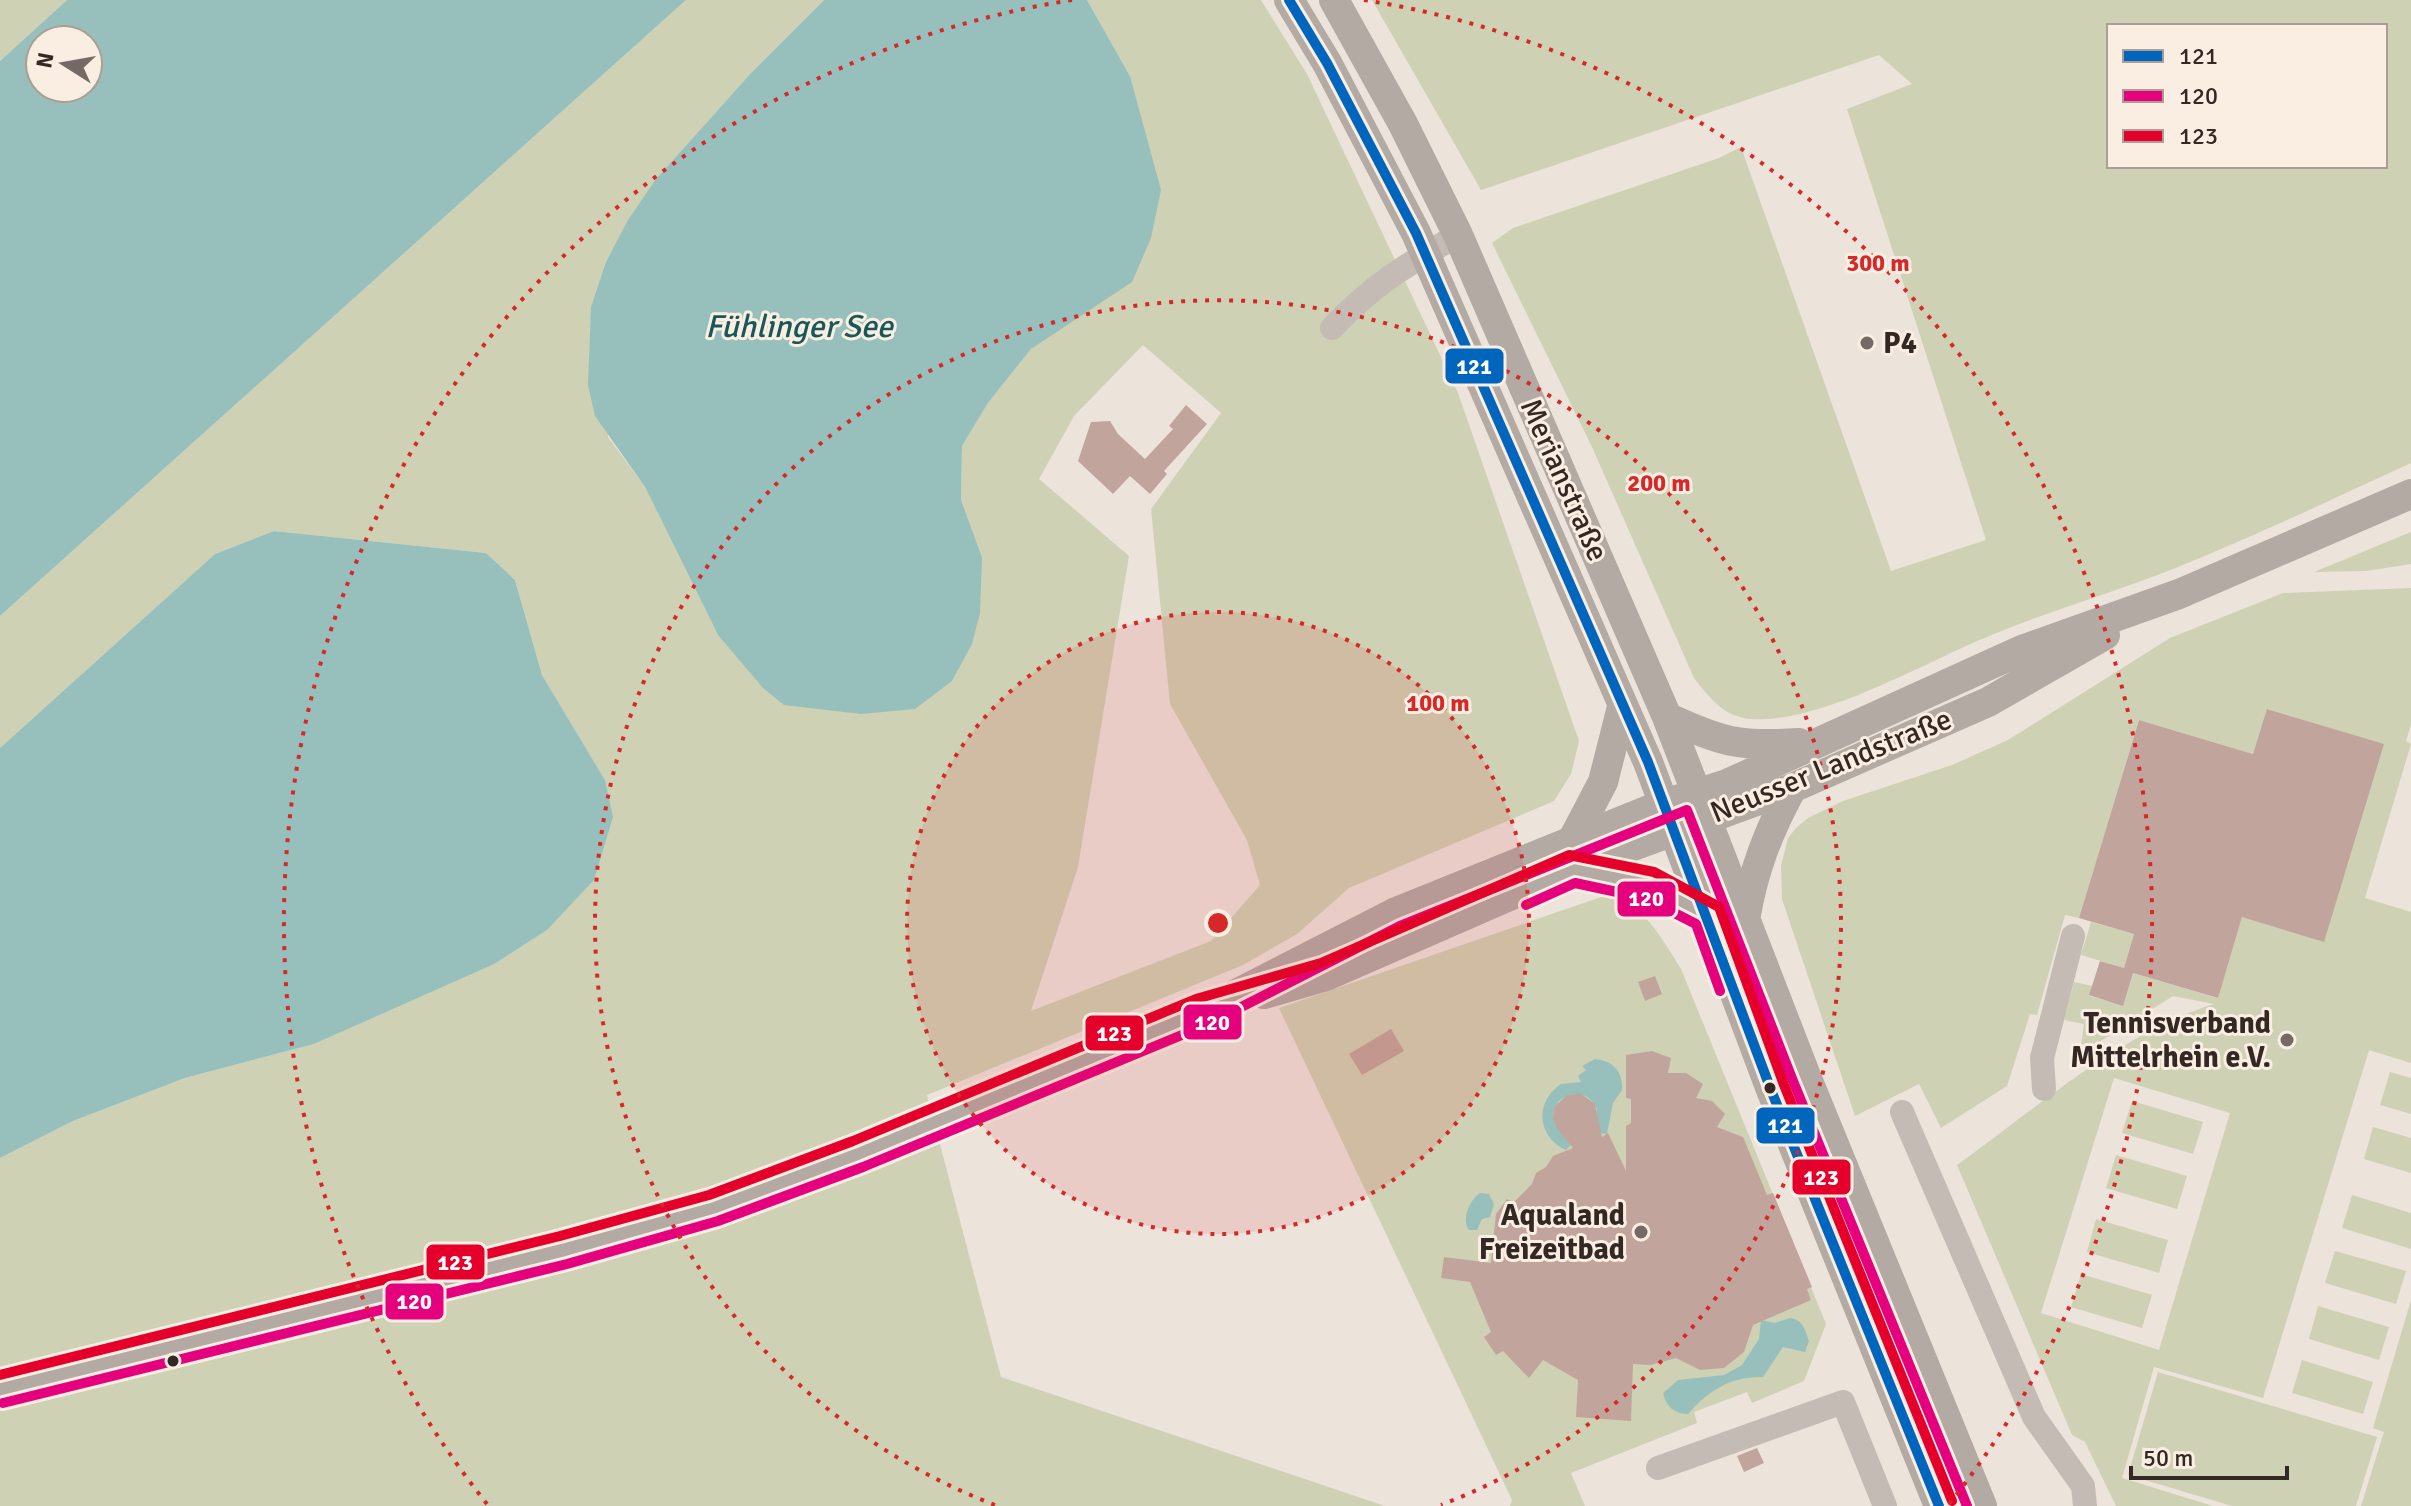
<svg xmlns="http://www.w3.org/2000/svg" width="2411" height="1506" font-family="Signika,sans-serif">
<rect width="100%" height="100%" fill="#ece3db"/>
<path fill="#ced1b4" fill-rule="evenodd" d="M0,0h67l-67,61z
M686,0h138l-73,73 -95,106 -50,83 2,175 37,50 73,148 264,-78 -21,-57 1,-54 26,-43 43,-54 44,-33 55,-240 -43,-76h174l46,74 151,319 121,348 -8,33 -17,27 -205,87 -52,46 -54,31 -316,130 74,282 384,129h-1385v-348l73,-37 112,-43 129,-34 180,-81 53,-33 58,-150 -63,-105 -27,-95 -29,-27 -212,-22 -59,23 -215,194v-132zM1143,345l78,68 -70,96 19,195 77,136 13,45 -49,56 -180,70 47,-144 51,-311 -90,-77 35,-63z
M1372,0h1039v463c-78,36 -154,72 -233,104 -62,25 -127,43 -189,69 -65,27 -152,78 -221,83 -39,3 -52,-13 -74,-41l-102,-231 -100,-204 21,-15 206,-70 22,-11 150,424 95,-31 -139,-431 65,-25 -33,-29 -398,135zM2109,26h276v140h-276z
M2411,532v32l-45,7 -52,1z
M2411,588v136l-5,17 5,3 -46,154 46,14v151l-42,-13 -106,348 -109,-31 -32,111 91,28h-97l-31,-64 -13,-7 -115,-270c81,-58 162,-131 257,-161l-41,-8 -93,58 4,-30 -20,-4 10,-38 18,4 -2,10 33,9 10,-32 84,25 25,-81 142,-172 -116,-36 -15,45 -114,-34 -60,198 -14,-3 -28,100 -7,-1 -23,72 -66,42 -22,-44 -64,32 -73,-217 -1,-33 7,-28 8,-10 12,-10 35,-17 109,-36 56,-25 162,-102 113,-45zM2114,1078l116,35 -71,237 -118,-37z
M1607,895c33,3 58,48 74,74l145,355 -22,57 -52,22 -5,-11 -53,20 3,11 -126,50 14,33h-75l2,-6 -233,-492z
M2091,922l43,12 -10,34 -43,-13z
M2390,1072l21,6v36l-31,-9z
M2132,1101l71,21 -10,32 -71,-21z
M2373,1127l38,11v35l-47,-14z
M2116,1155l71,21 -10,33 -71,-21z
M2352,1195l59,18v36l-69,-21z
M2096,1219l72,21 -9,33 -72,-21z
M2335,1251l71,20 -10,33 -71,-21z
M2081,1274l71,21 -10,33 -71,-21z
M2411,1300v206h-50l23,-74 -11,-4z
M2318,1306l71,21 -10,33 -70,-21z
M2302,1360l71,22 -10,32 -71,-21z
M2158,1372l219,65 -21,69h-124l-104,-31z"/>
<path fill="#97c0bd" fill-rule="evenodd" d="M67,0h619l-686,616v-555zM88,40v48h-48v-48z
M824,0h263l43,76 31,114 -10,48 -19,44 -101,67 -43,54 -26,43 -1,54 21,57 -2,56 -8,31 -20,37 -37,28 -54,5 -77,-9 -21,-17 -45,-53 -73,-148 -50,-71 -7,-31 3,-78 15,-45 22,-42 28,-41 95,-106z
M274,531l212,22 29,27 27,95 63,105 8,37 -19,63 -47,50 -53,34 -180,80 -129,34 -112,43 -73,37v-410l215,-194z
M1595,1059c19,2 28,13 27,31l-9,13 -6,31 -11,-1 1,-24c-8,-17 -24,-20 -38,-8 -13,19 0,29 14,42l-7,7c-29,-13 -32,-48 -5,-66l20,-2 -3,-6 8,-6 -4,-4z
M1480,1193l9,1 5,10 -4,13 -8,2 -5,11h-8c-8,-10 1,-31 11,-37z
M1790,1318c13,2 15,11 19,23l-4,11 -22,-5 -20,30c-32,-1 -55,14 -75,37 -15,-1 -21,-7 -25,-21l15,-13 46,-5 18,-10 17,-26 2,-19 14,3z"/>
<path fill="#c1a59c" d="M1186,405l21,19 -43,47 3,3 -17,20 -20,-18 -17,18 -35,-33 13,-39 19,-1 8,13 27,25 28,-30 -4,-3z
M2267,709l117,35 -60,198 -82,-25 -24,81 -85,-25 -10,33 -34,-11 11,-34 24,7 10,-34 -55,-16 60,-198 114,34z
M1655,976l7,18 -17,7 -7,-19z
M1391,1029l13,22 -42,24 -13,-21z
M1652,1051l19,7 -3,15h18l17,11 -7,14 16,3 13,13 -8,13 26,10 24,58 6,-2 39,94 -5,2 4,11 -58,25 -9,27 -20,16 -24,2 -24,-12 -26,7 -17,-1 -2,57 -55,-4 2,-37 -35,-20 -14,18 -26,-27 -7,4 -12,-18 7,-5 -21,-50 -29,-4 3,-21 47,6 5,-49 11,-15 7,3 18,-18 4,-11 10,-6 7,-11 20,-8 -16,-19 -4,-11 2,-12 12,-11 13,-2 15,11 7,33 6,-4 18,38v-45l5,-3v-24l-5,-1v-43z
M1757,1448l7,15 -20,9 -7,-16z"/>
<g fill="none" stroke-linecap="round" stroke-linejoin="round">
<path stroke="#c4bbb5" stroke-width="24" d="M1332,328c43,-45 73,-62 126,-93
M2044,1089l-2,-31 31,-122
M1902,1112l132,305 49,69 2,20
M1658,1468l185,-66 42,104"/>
<path stroke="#b3aaa4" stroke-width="30" d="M1289,0l38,63 89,170 232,529 123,328 168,416
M1334,0l69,124 55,111 209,482 139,359 176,430
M1667,717c54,25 72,30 132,26
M1572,841l31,-59 19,-75
M1573,868l77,17 57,29
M1745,920c8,-49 23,-88 47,-132
M1264,994l62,-18 247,-108 219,-80 196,-86 117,-67
M0,1389l564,-139 149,-42 145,-54 343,-142 193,-99 270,-109 63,-20 295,-134 157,-56 232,-100"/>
<g stroke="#faede1" stroke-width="16">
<path id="bus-1" d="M1289,0l38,63 89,170 232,529 123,328 168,416"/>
</g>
<g stroke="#faede1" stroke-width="16">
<path id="bus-2" d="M1526,905l49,-22 70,15 51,26 24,67
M3,1403l564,-139 151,-43 145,-54 343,-142 194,-99 287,-116 106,271 174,425"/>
</g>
<g stroke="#faede1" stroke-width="16">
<path id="bus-3" d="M0,1375l560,-139 149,-41 144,-54 343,-142 125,-36 248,-108 85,17 65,35 65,178 168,416"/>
</g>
<use href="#bus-1" stroke="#0065bd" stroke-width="10"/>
<use href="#bus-2" stroke="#e5007d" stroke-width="10"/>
<use href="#bus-3" stroke="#e4002b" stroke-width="10"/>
</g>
<circle cx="1218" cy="923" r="311" fill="#d62828" fill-opacity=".12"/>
<g fill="none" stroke="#d62828" stroke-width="4" stroke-dasharray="4 8">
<circle cx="1218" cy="923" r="311"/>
<path d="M995 1505A623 623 0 1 1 1441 1505"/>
<path d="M487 1504A934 934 0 0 1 1072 0M1364 0A934 934 0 0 1 1949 1504"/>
</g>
<g fill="#746964" stroke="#faede1" stroke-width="3">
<circle cx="1867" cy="343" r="8"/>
<circle cx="2287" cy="1040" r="8"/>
<circle cx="1641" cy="1232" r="8"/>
</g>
<g fill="#342824" stroke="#faede1" stroke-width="3">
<circle cx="1770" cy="1088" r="7"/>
<circle cx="173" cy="1361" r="7"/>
</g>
<g text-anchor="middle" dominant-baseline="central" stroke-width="6" stroke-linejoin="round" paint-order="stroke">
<g font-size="30" font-weight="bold" fill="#342824" stroke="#faede1" text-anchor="end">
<text x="1883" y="343" text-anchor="start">P4</text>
<text x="2271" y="1023">Tennisverband<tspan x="2271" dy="34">Mittelrhein e.V.</tspan></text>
<text x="1625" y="1215">Aqualand<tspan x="1625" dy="34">Freizeitbad</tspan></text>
</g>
<g font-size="30" fill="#342824" stroke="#faede1">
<text transform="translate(1564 480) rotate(66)">Merianstraße</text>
<text transform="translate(1831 766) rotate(-22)">Neusser Landstraße</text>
</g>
<g font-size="32" font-style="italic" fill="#175858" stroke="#faede1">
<text x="799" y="326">Fühlinger See</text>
</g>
</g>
<circle cx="1218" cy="923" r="12" fill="#d62828" stroke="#faede1" stroke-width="4"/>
<g font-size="24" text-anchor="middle" font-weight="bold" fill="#d62828" stroke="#faede1" stroke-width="6" stroke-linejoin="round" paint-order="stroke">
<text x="1878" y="271">300 m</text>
<text x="1659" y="491">200 m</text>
<text x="1438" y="711">100 m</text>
</g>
<g stroke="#faede1" stroke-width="3">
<rect x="1444" y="347" width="61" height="38" rx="8" fill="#0065bd"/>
<rect x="1616" y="880" width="61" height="38" rx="8" fill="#e5007d"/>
<rect x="1182" y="1003" width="61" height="38" rx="8" fill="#e5007d"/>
<rect x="1084" y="1014" width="61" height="38" rx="8" fill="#e4002b"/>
<rect x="1755" y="1106" width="61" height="39" rx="8" fill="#0065bd"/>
<rect x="1791" y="1158" width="61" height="38" rx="8" fill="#e4002b"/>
<rect x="425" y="1243" width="61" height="38" rx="8" fill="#e4002b"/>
<rect x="384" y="1282" width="61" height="39" rx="8" fill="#e5007d"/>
</g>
<g font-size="22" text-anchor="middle" font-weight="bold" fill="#fff">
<text x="1474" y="374">121</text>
<text x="1646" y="906">120</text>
<text x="1212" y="1030">120</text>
<text x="1114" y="1041">123</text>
<text x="1785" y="1133">121</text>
<text x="1821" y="1185">123</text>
<text x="455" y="1270">123</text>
<text x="414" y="1309">120</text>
</g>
<rect x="2107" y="24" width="280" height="144" fill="#faede1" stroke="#ab9e95" stroke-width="2"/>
<rect x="2123" y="50" width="40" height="12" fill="#0065bd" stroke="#ab9e95" stroke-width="2"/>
<text x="2179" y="64" font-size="24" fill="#342824">121</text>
<rect x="2123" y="90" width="40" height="12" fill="#e5007d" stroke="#ab9e95" stroke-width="2"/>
<text x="2179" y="104" font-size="24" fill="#342824">120</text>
<rect x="2123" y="130" width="40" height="12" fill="#e4002b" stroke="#ab9e95" stroke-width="2"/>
<text x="2179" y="144" font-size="24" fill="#342824">123</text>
<g transform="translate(64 64) rotate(281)"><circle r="38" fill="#faede1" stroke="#ab9e95" stroke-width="2"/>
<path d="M0-6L14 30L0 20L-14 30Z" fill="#746964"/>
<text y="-12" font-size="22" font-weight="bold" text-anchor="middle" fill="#342824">N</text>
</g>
<path d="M2131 1466v12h156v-12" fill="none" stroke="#342824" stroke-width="4"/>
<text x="2143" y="1466" font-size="24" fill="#342824" stroke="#faede1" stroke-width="6" paint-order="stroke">50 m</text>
</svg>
